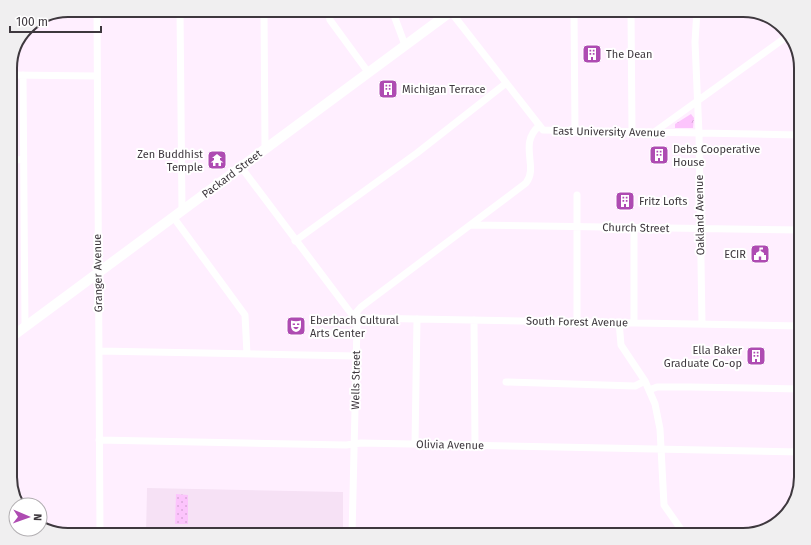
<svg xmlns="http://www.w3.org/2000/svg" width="811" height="545" font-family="'Fira Sans',sans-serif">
<defs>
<pattern id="grass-dots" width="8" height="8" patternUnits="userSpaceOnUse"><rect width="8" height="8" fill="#fcc4fc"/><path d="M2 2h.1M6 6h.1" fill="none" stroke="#d9a9d9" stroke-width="1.8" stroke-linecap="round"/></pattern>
<pattern id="park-crowns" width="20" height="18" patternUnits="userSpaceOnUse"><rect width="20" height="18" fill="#fcc4fc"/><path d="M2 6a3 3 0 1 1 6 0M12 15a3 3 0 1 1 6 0" fill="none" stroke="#d9a9d9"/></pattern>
</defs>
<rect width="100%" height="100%" fill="#ffefff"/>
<path fill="#f6e1f5" d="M147,488l196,4v43h-197z"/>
<path fill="url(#grass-dots)" d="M176,494l12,1v29h-13z"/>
<path fill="url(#park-crowns)" d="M691,114l3,4 -1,10h-18v-4z"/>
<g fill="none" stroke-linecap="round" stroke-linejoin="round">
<path stroke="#fff" stroke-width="7" d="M97,10l3,525
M180,10l2,201
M264,10l1,138
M328,10l2,10 38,52
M392,10l13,35
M574,10l1,122
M631,10l1,122
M697,10l-2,32 4,92 3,190
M451,12l92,118 258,5
M10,75l87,1
M23,75l2,253
M653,133l136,-98
M10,159l13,1
M241,167l112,149 4,9 -5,210
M577,195v127
M174,218l71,97 2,39
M471,225l330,5
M634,228v95
M295,241l122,-88 88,-69
M353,316l10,2 438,8
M353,316l8,-9 165,-124c13,-16 -8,-39 13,-57
M474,320l1,125
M619,322l2,23 24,36 10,23 5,25 4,76 21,30
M99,351l257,5
M506,382l129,4 10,-5
M649,390l8,-3h33l111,2
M99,440l247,5 15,-2 440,9
M415,444l2,-125"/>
<path stroke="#fff" stroke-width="10" d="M10,338l443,-328"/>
</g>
<defs>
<g id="building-square" transform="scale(1)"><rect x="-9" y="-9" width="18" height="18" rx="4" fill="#ae4bb2" stroke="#fff"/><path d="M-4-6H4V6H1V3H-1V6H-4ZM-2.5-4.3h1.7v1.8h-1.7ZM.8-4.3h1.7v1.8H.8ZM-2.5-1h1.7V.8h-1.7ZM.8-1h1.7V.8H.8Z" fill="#fff"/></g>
<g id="temple-square" transform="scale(1)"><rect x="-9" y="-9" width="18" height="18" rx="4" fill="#ae4bb2" stroke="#fff"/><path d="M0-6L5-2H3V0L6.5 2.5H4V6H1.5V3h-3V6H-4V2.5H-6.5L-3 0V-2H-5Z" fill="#fff"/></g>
<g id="civic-square" transform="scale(1)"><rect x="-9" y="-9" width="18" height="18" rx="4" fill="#ae4bb2" stroke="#fff"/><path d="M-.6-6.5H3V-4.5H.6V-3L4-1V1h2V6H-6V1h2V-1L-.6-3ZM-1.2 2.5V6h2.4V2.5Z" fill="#fff"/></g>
<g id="theatre-square" transform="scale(1)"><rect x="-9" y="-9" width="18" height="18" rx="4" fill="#ae4bb2" stroke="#fff"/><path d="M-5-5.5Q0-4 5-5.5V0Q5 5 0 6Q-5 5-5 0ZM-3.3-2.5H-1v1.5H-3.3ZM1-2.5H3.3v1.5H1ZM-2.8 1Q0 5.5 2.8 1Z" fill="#fff"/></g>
</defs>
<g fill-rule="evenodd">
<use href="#building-square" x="592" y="54"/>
<use href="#building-square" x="388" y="89"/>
<use href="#building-square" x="659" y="155"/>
<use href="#temple-square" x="217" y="160"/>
<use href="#building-square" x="625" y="201"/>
<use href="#civic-square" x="760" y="254"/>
<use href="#theatre-square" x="296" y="326"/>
<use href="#building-square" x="756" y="356"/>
</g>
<g text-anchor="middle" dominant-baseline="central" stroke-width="4" stroke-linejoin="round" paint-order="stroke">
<g font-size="11" fill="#3e383e" stroke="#fff" text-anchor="start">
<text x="606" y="54">The Dean</text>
<text x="402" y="89">Michigan Terrace</text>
<text x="673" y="149">Debs Cooperative<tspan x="673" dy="13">House</tspan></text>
<text x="203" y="154" text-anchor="end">Zen Buddhist<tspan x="203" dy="13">Temple</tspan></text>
<text x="639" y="201">Fritz Lofts</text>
<text x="746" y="254" text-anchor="end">ECIR</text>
<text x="310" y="320">Eberbach Cultural<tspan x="310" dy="13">Arts Center</tspan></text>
<text x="742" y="350" text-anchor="end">Ella Baker<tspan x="742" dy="13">Graduate Co-op</tspan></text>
</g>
<g font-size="11" fill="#3e383e" stroke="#fff">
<text transform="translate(609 132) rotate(1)">East University Avenue</text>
<text transform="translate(232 174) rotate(-37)">Packard Street</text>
<text transform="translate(700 215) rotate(-91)">Oakland Avenue</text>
<text transform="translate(636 228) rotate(1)">Church Street</text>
<text transform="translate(98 273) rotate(-91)">Granger Avenue</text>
<text transform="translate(577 322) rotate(1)">South Forest Avenue</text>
<text transform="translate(356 380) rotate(-89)">Wells Street</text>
<text transform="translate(450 445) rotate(1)">Olivia Avenue</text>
</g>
</g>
<path d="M0 0H811V545H0ZM68 17H743A51 51 0 0 1 794 68V477A51 51 0 0 1 743 528H68A51 51 0 0 1 17 477V68A51 51 0 0 1 68 17Z" fill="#f0eff0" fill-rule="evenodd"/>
<path fill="none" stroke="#3e383e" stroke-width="2" d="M68 17H743A51 51 0 0 1 794 68V477A51 51 0 0 1 743 528H68A51 51 0 0 1 17 477V68A51 51 0 0 1 68 17Z"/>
<g transform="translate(28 517) rotate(92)"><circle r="19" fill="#ffffff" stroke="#b2afb2"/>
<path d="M0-3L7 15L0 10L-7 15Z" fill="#ae4bb2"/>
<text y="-6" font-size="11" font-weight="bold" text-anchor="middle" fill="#3e383e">N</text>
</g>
<path d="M10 26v6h91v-6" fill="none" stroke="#3e383e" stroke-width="2"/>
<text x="16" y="26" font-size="12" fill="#3e383e" stroke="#ffffff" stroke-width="3" paint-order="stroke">100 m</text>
</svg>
